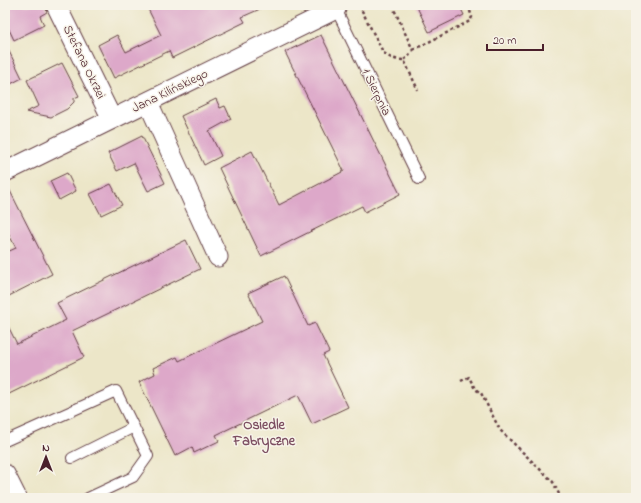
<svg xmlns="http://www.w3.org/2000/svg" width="641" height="503" font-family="'Indie Flower',sans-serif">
<rect width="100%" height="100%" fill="#f7f3e8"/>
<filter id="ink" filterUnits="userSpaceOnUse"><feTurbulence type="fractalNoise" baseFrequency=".025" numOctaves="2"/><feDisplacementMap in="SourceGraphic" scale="8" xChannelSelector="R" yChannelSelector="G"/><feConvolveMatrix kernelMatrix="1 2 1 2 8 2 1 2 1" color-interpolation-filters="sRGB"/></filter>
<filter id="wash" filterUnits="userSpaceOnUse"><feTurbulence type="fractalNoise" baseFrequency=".012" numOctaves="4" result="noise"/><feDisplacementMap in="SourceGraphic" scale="16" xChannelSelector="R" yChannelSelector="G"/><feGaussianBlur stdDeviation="0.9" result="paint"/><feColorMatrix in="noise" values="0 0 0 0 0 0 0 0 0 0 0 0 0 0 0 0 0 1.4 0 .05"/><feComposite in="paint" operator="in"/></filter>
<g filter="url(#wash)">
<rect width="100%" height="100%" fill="#ece6c8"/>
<g id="blocks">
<path fill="#dda8c9" d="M5,5h40l2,7 -7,4 4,9 -30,15 -9,-19z
M146,5h123l-27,12 3,5 -73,36 -3,-7 -55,27 -16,-33 19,-10 9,17 35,-17z
M416,5h43l5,10 -35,17z
M321,35l79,159 -35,18 -3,-6 -101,50 -42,-88 33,-17 27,54 65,-34 -59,-119z
M5,43l17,35 -17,9z
M62,63l17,33 -5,2v4l-7,7 -16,8 -25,-5 13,-6 -12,-26z
M216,99l4,9 5,-2 6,13 -22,12 12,25 -17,9 -23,-49z
M142,136l23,47 -17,8 -14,-28 -17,8 -9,-18z
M67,173l9,18 -17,9 -9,-19z
M5,183h1l46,91 -47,24v-45l11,-5 -11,-21z
M111,184l11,21 -21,10 -11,-21z
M186,240l14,29 -128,62 12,26 -79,39v-76l12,24 49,-24 -9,-17z
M284,276l24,50 7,-3 14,29 -6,3 25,52 -36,17 -14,-29 -82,40 3,6 -25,12 -2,-6 -17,9 -36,-74 16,-8 -2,-6 24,-11 2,4 83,-40 -14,-28z"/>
</g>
</g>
<g filter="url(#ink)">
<use href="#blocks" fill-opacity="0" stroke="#623d43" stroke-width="1"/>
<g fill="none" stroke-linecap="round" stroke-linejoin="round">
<g stroke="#623d43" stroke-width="12">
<path id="service" d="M336,9l83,170
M5,441l111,-50 32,65 -15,21 -45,21
M72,458l62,-31"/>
</g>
<g stroke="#623d43" stroke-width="21">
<path id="minor" d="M56,5l56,114
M148,102l70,155
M5,172l331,-163 -2,-4
M5,474l12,24"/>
</g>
<path stroke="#623d43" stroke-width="2.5" stroke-dasharray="3 3" stroke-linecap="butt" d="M359,5l24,47c6,6 12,8 21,8l14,30
M392,5l21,45 -4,6 -5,4
M361,8l7,-3
M413,50l57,-29 2,-4 -4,-12
M461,381l8,-4 6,12 6,4 19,37 53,52 8,16"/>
<use href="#service" stroke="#fff" stroke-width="10"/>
<use href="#minor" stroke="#fff" stroke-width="19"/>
</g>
</g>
<g text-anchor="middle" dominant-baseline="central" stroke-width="3" stroke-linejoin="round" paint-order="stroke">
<g font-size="13" fill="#4a1f2b" stroke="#f7f3e8">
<text transform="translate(84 62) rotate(64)">Stefana Okrzei</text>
<text transform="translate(170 91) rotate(-26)">Jana Kilińskiego</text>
<text transform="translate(376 92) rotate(64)">1 Sierpnia</text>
</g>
<g font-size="14" font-weight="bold" fill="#7d4f62" stroke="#f7f3e8">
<text x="264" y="425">Osiedle<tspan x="264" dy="16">Fabryczne</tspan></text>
</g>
</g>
<rect width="641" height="503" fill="none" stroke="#f7f3e8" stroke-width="20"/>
<g transform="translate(46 457)" stroke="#f7f3e8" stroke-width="3" paint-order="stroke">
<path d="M0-3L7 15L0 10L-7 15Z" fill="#4a1f2b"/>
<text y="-6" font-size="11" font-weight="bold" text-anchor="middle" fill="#4a1f2b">N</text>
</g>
<path d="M487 44v6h56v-6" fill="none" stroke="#4a1f2b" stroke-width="2"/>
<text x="493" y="44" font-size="12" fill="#4a1f2b" stroke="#f7f3e8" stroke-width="3" paint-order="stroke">20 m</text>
</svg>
